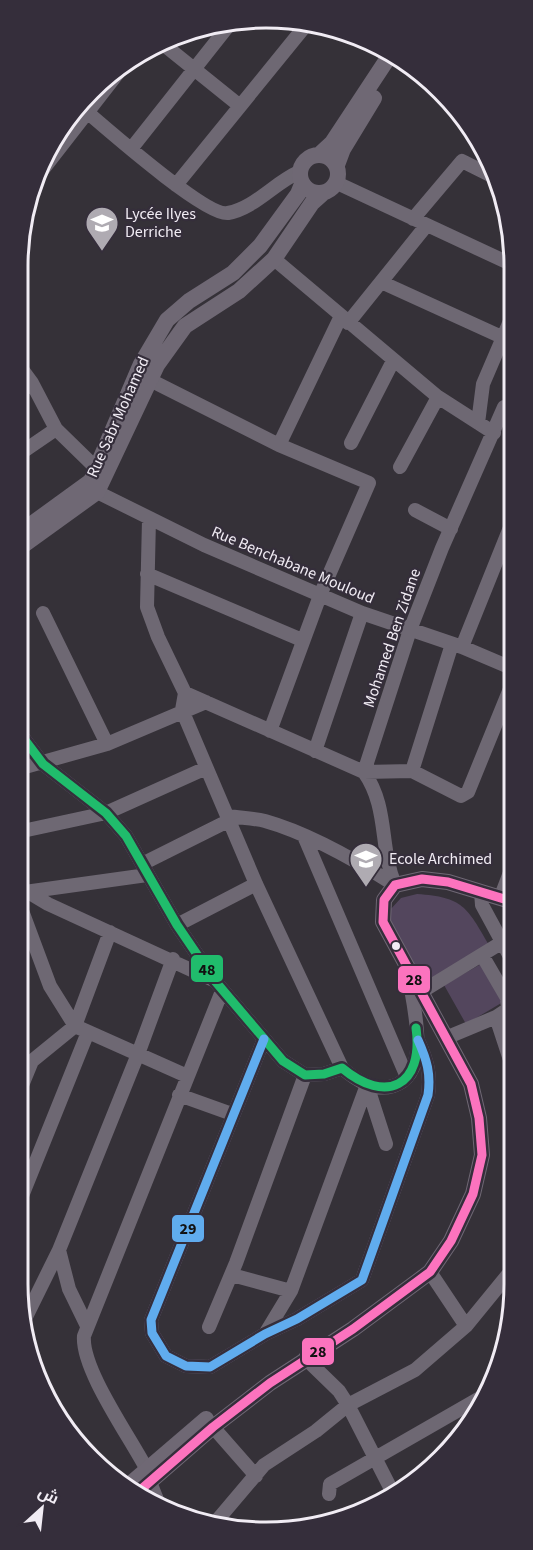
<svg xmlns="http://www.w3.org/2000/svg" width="533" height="1550" font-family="'Source Sans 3',Cairo,sans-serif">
<rect width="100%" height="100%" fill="#353138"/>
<path fill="#53465d" d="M417,894c46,3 50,13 72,51l-66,40 -32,-54 -2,-20 12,-13z
M481,964l22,38 -37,22 -22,-39z"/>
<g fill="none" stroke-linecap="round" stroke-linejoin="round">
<path stroke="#6e6873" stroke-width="14" d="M163,44l77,62
M87,112c20,17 120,105 141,101 27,-5 46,-30 71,-41
M131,149l102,-129
M41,172l77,-99
M337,183l176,82
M176,185l130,-160
M413,219l49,-58 34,17
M274,259l164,138 56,36
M381,282l123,56
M348,323l78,-97
M18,364l14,19 24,46 40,39
M150,380l129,65 90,38 -48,110 -51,138
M18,394l14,-11
M478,423l5,-39 30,-70
M351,443l42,-82
M279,445l62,-129
M18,455l38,-26
M400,467l38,-70
M97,492l107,53 158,68 100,34 52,22
M415,510l36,19
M149,519l-2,88 11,30 27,56 -3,17 74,174 86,184
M147,574l155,66
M43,613l64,131
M462,647l51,-127
M185,693l179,79 48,-1 49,25 7,-4 46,-113
M18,731l25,33 63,49 20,23 51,89 38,56 68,80 22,14 19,-1 18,-6c14,12 32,24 51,18 41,-13 19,-83 15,-115
M315,751l47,-138
M18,769l89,-25 99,-42
M412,771l40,-127
M228,816c12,2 25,2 37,5 43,12 92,40 130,64
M18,832l88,-19 100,-45
M304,836l103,241
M142,864l88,-44
M395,885c-16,-39 -6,-77 -31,-113l46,-142 32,-82 62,-141
M18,886l30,18 165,76
M25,892l122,-17
M481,892l1,13 32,59
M501,896l13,-34
M18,900l32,86 25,40 112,50
M177,925l79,-41
M421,992l80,-49
M496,1017l19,58
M448,1037l48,-20 12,-8 -1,-11 -25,-43
M264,1039l-113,281 1,13 14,23 20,10 24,1 55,-33 32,-15 65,-39 66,-185c3,-21 -1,-35 -10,-55
M18,1063l14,-2 43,-35 35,-94
M367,1085l19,59
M18,1095l14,-34
M179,1095l53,19
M18,1206l70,-174
M430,1272l36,54
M232,1275l59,16
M25,1319l34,-69
M87,1326l-18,-37 -10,-39 79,-196 35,-95
M209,1327l27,-64 69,-188
M265,1334l26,-43 76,-206
M305,1358l34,33 9,14 46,90
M213,1427l43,49
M147,1470c-17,-33 -66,-101 -63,-134l138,-345
M150,1482l10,25
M329,1494l1,-10 155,-89
M214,1524l50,-59 52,-34 32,-26 67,-35 51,-44 49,-60"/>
<path stroke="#6f6874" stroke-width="16" d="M300 174a19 19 0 1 1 38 0a19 19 0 1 1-38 0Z
M319,155l13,-12 60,-91
M337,165l6,-16 31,-51
M18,534l73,-53 50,-117 26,-44 22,-19 44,-28 27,-27 38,-52 4,-10
M18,549l79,-57 60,-127 28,-39 54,-35 35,-32 38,-56 10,-9
M129,1485l77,-66
M138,1492l75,-65 57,-44 83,-54 77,-57 21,-31 22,-47 9,-39 -3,-37 -8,-34 -88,-162 1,-22 11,-15 27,-6 26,3 66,20"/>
<g stroke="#352e3b" stroke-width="14">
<path id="bus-1" d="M138,1492l75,-65 57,-44 83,-54 77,-57 21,-31 22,-47 9,-39 -3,-37 -8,-34 -88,-162 1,-22 11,-15 27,-6 26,3 66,20"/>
</g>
<g stroke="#352e3b" stroke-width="14">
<path id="bus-2" d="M18,731l25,33 63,49 20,23 51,89 38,56 68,80 22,14 19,-1 18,-6c44,37 82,18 74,-40"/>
</g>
<g stroke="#352e3b" stroke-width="14">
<path id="bus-3" d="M264,1039l-113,281 1,13 14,23 20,10 24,1 55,-33 32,-15 65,-39 66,-185c3,-21 -1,-35 -10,-55"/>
</g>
<use href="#bus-1" stroke="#fc73be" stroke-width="9"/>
<use href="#bus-2" stroke="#20bc6c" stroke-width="9"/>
<use href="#bus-3" stroke="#60acee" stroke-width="9"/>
</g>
<defs>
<g id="school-pin" transform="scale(1.725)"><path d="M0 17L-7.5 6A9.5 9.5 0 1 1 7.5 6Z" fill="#afabb2" stroke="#352e3b"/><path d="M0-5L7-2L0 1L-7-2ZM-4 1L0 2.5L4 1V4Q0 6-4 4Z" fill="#fff"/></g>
</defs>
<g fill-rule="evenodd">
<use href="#school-pin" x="102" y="223"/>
<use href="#school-pin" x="366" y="859"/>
</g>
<circle fill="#f1ecf4" stroke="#352e3b" stroke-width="2" cx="396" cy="946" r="5"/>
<g text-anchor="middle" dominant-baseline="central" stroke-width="4.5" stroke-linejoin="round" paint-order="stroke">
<g font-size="16" fill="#f1ecf4" stroke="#352e3b" text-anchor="start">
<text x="125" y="214">Lycée Ilyes<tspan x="125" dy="18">Derriche</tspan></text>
<text x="389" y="859">Ecole Archimed</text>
</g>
<g font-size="16" fill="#f1ecf4" stroke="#352e3b">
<text transform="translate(118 417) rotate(-66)">Rue Sabr Mohamed</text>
<text transform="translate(293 565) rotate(23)">Rue Benchabane Mouloud</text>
<text transform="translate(392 638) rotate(-71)">Mohamed Ben Zidane</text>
</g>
</g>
<path d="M0 0H533V1550H0ZM266 28H266A238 238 0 0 1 504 266V1284A238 238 0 0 1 266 1522H266A238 238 0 0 1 28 1284V266A238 238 0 0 1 266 28Z" fill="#352e3b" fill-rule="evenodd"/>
<path fill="none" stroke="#f1ecf4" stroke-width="3" d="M266 28H266A238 238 0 0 1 504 266V1284A238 238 0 0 1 266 1522H266A238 238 0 0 1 28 1284V266A238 238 0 0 1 266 28Z"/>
<g stroke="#352e3b" stroke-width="2">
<rect x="190" y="954" width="34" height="29" rx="6" fill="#20bc6c"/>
<rect x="397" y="965" width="34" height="29" rx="6" fill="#fc73be"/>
<rect x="171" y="1214" width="34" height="29" rx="6" fill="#60acee"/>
<rect x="301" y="1337" width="34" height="29" rx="6" fill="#fc73be"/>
</g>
<g font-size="16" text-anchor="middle" font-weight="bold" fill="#111">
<text x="207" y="975">48</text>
<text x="414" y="985">28</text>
<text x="188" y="1234">29</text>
<text x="318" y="1357">28</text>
</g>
<g transform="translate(42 1508) rotate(27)" stroke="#352e3b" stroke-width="4.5" paint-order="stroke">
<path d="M0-4.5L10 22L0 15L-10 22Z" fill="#f1ecf4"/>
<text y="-9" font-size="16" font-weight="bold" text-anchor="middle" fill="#f1ecf4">ش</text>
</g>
</svg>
